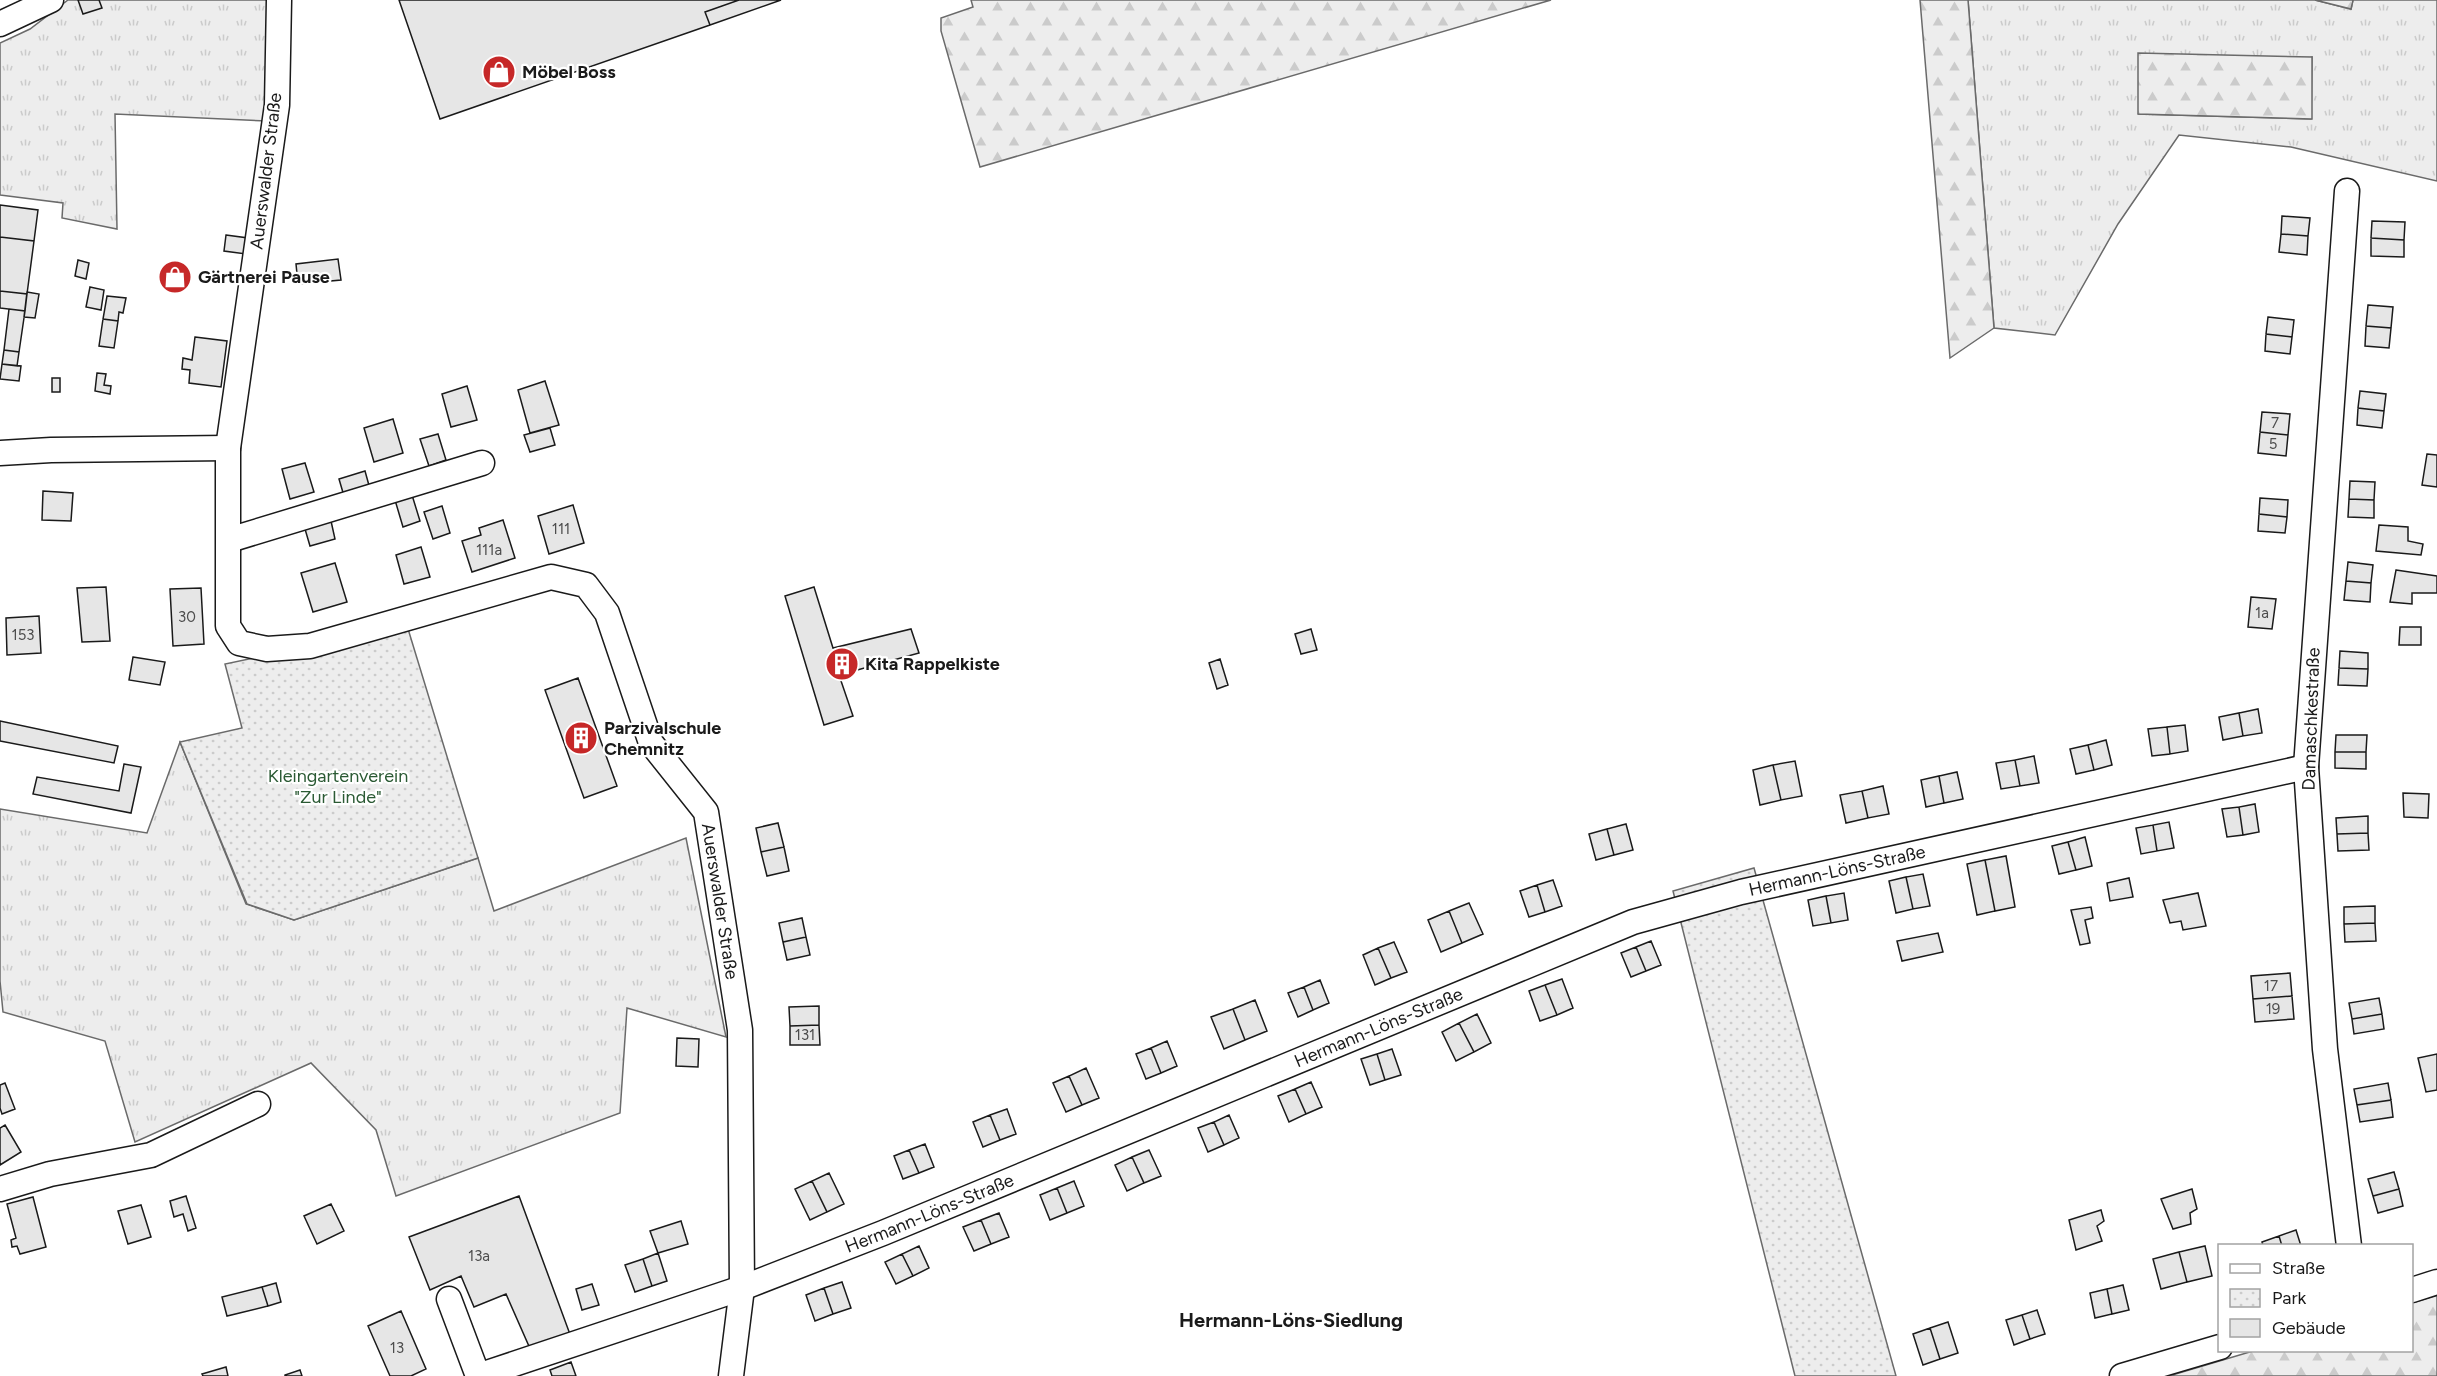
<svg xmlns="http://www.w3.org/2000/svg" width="2437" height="1376" font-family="Figtree,sans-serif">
<defs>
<pattern id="grass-tufts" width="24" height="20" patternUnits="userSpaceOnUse" patternTransform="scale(1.5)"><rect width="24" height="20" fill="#ededed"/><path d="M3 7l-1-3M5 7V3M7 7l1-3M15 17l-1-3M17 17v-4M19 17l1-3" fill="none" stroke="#cbcbcb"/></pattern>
<pattern id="forest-firs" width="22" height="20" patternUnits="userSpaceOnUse" patternTransform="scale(1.5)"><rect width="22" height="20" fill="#ededed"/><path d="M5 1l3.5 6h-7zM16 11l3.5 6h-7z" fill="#cbcbcb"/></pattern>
<pattern id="park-dots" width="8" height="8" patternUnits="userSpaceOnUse" patternTransform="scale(1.5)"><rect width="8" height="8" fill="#ededed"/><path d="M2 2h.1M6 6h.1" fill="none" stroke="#cbcbcb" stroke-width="1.8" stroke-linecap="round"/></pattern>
</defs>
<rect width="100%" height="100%" fill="#fff"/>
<path fill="url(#grass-tufts)" stroke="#6a6a6a" stroke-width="1.5" fill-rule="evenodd" d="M68,0h203l-4,121 -152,-7 2,115 -55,-11 1,-15 -63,-8v-152l30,-14z
M1968,0h347l36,9 2,-9h84v181l-146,-34 -112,-12 -61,89 -63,111 -61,-7zM2312,57l-1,62 -173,-5z
M180,742l66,162 48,16 184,-62 16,53 192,-73 40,199 -99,-29 -7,105 -224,83 -20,-66 -65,-67 -176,79 -30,-101 -102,-29 -3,-31v-172l147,24z"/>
<path fill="url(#forest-firs)" stroke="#6a6a6a" stroke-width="1.5" d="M971,0h580l-571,167 -39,-136v-13l32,-11z
M1920,0h48l26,328 -44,30z
M2315,0h38l-2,9z
M2138,53l174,4v62l-174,-5z
M2437,1295v81h-268l84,-25 159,-1v-47z"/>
<path fill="url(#park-dots)" stroke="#6a6a6a" stroke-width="1.5" d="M405,619l73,239 -184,62 -47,-16 -67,-162 62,-14 -17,-64 85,-18z
M1754,868l142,508h-101l-122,-485z"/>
<path fill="#e6e6e6" stroke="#1a1a1a" stroke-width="1.5" d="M78,0h21l3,8 -19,6z
M399,0h340l-34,12 5,13 -270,94z
M739,0h42l-71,25 -5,-13z
M0,205l38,5 -4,31 -34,-4z
M2282,216l28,2 -2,18 -27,-2z
M2372,221l33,1 -1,18 -33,-2z
M2281,234l27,2 -1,19 -28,-3z
M226,235l22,3 -2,16 -22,-3z
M0,237l34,4 -7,53 -27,-3z
M2371,238l33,2v17l-33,-1z
M338,259l3,21 -43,4 -2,-20z
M78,260l11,3 -3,16 -11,-3z
M90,287l14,3 -3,20 -15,-3z
M0,291l27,3 -2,17 -25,-3z
M27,292l12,2 -4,24 -11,-1z
M107,296l19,2 -3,15 -4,-1 -1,9 -15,-2z
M2368,305l25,2 -2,21 -25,-2z
M9,309l16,2 -6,41 -15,-2z
M2268,317l26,3 -2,17 -26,-3z
M103,319l15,2 -4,27 -15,-2z
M2366,326l25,2 -2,20 -24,-2z
M2266,334l26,3 -2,17 -25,-3z
M195,337l32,4 -6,46 -32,-4 1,-13 -8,-1 1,-11 9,2z
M4,350l15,2 -2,14 -15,-2z
M2,364l19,2 -2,15 -19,-2z
M97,373l9,1 -2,11 7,1 -1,8 -15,-3z
M52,378h8v14h-8z
M545,381l14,44 -29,8 -12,-43z
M467,386l10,34 -26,7 -9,-33z
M2360,391l26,3 -2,17 -26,-3z
M2358,408l26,3 -2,17 -25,-3z
M2262,412l28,2 -2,21 -28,-3z
M393,419l10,34 -29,9 -10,-34z
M550,428l5,17 -25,7 -6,-17z
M2260,432l28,3 -2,21 -28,-3z
M438,434l8,26 -17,6 -9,-27z
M2427,454l10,1v32l-15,-2z
M305,463l9,29 -24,7 -8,-30z
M365,471l5,18 -26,7 -5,-17z
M2350,481l25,1 -1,18 -25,-1z
M43,491l30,2 -2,28 -29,-1z
M412,495l8,26 -17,6 -8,-27z
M2260,498l28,2 -1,17 -28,-3z
M2349,499l25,1v18l-26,-1z
M573,505l11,38 -35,11 -11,-38z
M442,506l8,27 -17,6 -9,-27z
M2259,514l28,3 -2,16 -27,-2z
M503,520l12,38 -43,14 -10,-31 19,-6 -2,-7z
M331,521l4,18 -25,7 -5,-17z
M2379,525l29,2v14l15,3 -2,11 -45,-4z
M421,547l9,30 -26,7 -8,-29z
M2348,562l25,3 -2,18 -25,-2z
M335,563l12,39 -34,10 -12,-39z
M2396,570l41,6v17h-25v11l-22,-2z
M2346,581l25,2 -1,19 -26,-2z
M106,587l4,54 -28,1 -5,-54z
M814,587l19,61 78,-19 8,24 -80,22 14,41 -29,9 -39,-129z
M201,588l3,56 -31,2 -3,-57z
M2251,597l25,2 -4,30 -24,-2z
M39,616l2,37 -34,2 -1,-37z
M2400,627h21v18h-22z
M1311,629l6,21 -16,4 -6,-20z
M2340,651l28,2v16l-29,-1z
M133,657l32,5 -5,23 -31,-5z
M1220,659l8,26 -11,4 -8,-26z
M2339,668l29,1 -1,17 -29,-1z
M578,678l39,108 -33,12 -39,-108z
M2258,709l4,24 -19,3 -4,-23z
M2239,713l4,23 -20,4 -4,-23z
M0,721l118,25 -4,17 -114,-22z
M2185,725l3,26 -18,3 -3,-27z
M2167,727l3,27 -18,2 -4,-27z
M2336,735h31l-1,17h-31z
M2106,740l6,25 -18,5 -6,-25z
M2088,745l6,25 -18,4 -6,-25z
M2335,752h31v17l-31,-1z
M2034,756l5,27 -19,3 -5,-26z
M2015,760l5,26 -19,3 -5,-26z
M1795,761l7,35 -21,4 -8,-35z
M124,764l17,3 -10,46 -98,-19 4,-17 82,14z
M1773,765l8,35 -21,5 -7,-35z
M1957,772l6,27 -19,4 -5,-27z
M1939,776l5,27 -18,4 -5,-27z
M1883,786l6,28 -21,4 -6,-27z
M1862,791l6,27 -22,5 -6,-28z
M2403,793l26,1 -1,24 -24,-1z
M2255,804l4,28 -16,3 -4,-28z
M2239,807l4,28 -16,2 -5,-28z
M2368,816v17l-31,1 -1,-16z
M2169,822l5,26 -17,3 -4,-26z
M778,823l6,24 -23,5 -5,-24z
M1626,824l7,26 -19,5 -7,-26z
M2153,825l4,26 -16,3 -5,-26z
M1607,829l7,26 -18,5 -7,-26z
M2368,833l1,17 -31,1 -1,-17z
M2085,837l7,29 -16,4 -8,-28z
M2068,842l8,28 -17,4 -7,-28z
M784,847l5,24 -22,5 -6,-24z
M2006,856l9,51 -20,4 -10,-51z
M1985,860l10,51 -18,4 -10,-51z
M1923,874l7,32 -17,3 -7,-32z
M1906,877l7,32 -17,4 -7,-32z
M2129,878l4,19 -23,4 -3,-18z
M1553,880l9,26 -17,6 -8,-27z
M1537,885l8,27 -16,5 -9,-26z
M1844,893l4,27 -17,3 -5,-27z
M2198,893l8,33 -23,4 -2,-9 -11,2 -7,-23z
M1826,896l5,27 -18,3 -5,-26z
M1469,903l14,31 -21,9 -13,-32z
M2375,906v17l-31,1v-17z
M2091,907l2,11 -8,2 5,23 -10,2 -9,-35z
M1449,911l13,32 -21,9 -13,-32z
M802,918l4,19 -23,5 -4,-19z
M2375,923l1,18 -31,1 -1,-18z
M1938,933l5,19 -41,9 -5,-20z
M806,937l4,18 -23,5 -4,-18z
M1651,941l10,24 -15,6 -10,-24z
M1394,942l13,30 -16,6 -13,-30z
M1636,947l10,24 -15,6 -10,-24z
M1378,948l13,30 -16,7 -12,-30z
M2290,973l2,23 -39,3 -2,-23z
M1562,979l11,29 -16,7 -12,-30z
M1320,980l9,23 -16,7 -9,-23z
M1545,985l12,30 -17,6 -11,-30z
M1304,987l9,23 -15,7 -10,-24z
M2292,996l2,23 -39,3 -2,-23z
M2379,998l3,16 -30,5 -3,-16z
M1255,1000l12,31 -22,9 -12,-31z
M819,1006v19l-29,1 -1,-19z
M1233,1009l12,31 -21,9 -13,-32z
M1477,1014l14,29 -17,9 -15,-29z
M2382,1014l2,15 -30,5 -2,-15z
M1459,1023l15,29 -18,9 -14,-29z
M819,1025l1,20h-30v-19z
M677,1038l22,1 -1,28 -22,-1z
M1167,1041l10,25 -16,7 -10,-25z
M1151,1048l10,25 -15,6 -10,-25z
M1392,1049l9,26 -16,5 -8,-26z
M1377,1054l8,26 -15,5 -9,-26z
M2437,1054v36l-11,2 -8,-34z
M1086,1068l13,30 -17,7 -13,-29z
M1069,1076l13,29 -16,7 -13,-29z
M1311,1082l11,25 -16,7 -11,-25z
M5,1083l10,26 -13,5 -2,-6v-23z
M2388,1083l3,17 -34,5 -3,-16z
M1295,1089l11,25 -17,8 -11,-26z
M2391,1100l2,17 -33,5 -3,-17z
M1007,1109l9,25 -16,6 -10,-25z
M990,1115l10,25 -17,7 -10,-25z
M1229,1115l10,23 -15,7 -10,-23z
M1214,1122l10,23 -16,7 -10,-24z
M5,1125l16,27 -21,13v-37z
M925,1144l9,23 -15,6 -10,-23z
M909,1150l10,23 -16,6 -9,-23z
M1149,1150l12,26 -17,7 -12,-26z
M1132,1157l12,26 -17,8 -12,-26z
M2394,1172l5,17 -26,7 -5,-17z
M829,1173l15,31 -17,8 -15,-31z
M812,1181l15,31 -17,8 -15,-31z
M1074,1181l10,25 -17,7 -10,-25z
M1057,1188l10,25 -17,7 -10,-25z
M2192,1189l5,20 -7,4 1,11 -18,5 -12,-30z
M2399,1189l4,17 -25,7 -5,-17z
M186,1196l10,32 -8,3 -5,-17 -9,3 -4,-16z
M519,1196l52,141 -39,16 -26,-59 -32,13 -13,-31 -31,14 -21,-53z
M33,1197l13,50 -26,7 -3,-8 -5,1 -1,-7 5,-2 -9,-34z
M331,1204l13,27 -27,13 -13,-28z
M141,1205l10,32 -23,7 -10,-33z
M2101,1210l3,11 -7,5 5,15 -26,9 -7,-30z
M999,1213l10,24 -18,7 -10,-24z
M981,1220l10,24 -17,7 -11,-24z
M681,1221l7,23 -30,9 -8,-22z
M2296,1230l5,16h-19l-3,-10z
M2279,1236l3,10h-19l-1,-4z
M919,1246l10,22 -16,8 -11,-22z
M2205,1246l7,30 -25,6 -8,-30z
M2179,1252l8,30 -26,7 -8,-30z
M658,1253l9,28 -15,5 -9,-27z
M902,1254l11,22 -17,8 -11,-22z
M643,1259l9,27 -17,6 -10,-27z
M842,1282l9,26 -18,6 -9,-26z
M276,1283l5,19 -13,4 -6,-19z
M592,1284l7,21 -17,5 -6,-21z
M2123,1285l6,25 -17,4 -5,-25z
M262,1287l6,19 -41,10 -5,-19z
M824,1288l9,26 -18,7 -9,-26z
M2107,1289l5,25 -17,4 -5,-25z
M2037,1310l8,24 -15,5 -8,-24z
M401,1311l25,58 -15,7h-21l-22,-50z
M2022,1315l8,24 -16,6 -8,-25z
M1948,1322l10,31 -18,6 -10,-31z
M1930,1328l10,31 -17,6 -10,-31z
M571,1362l5,14h-24l-2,-6z
M226,1367l2,9h-25l-1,-2z
M300,1370l2,6h-17v-1z"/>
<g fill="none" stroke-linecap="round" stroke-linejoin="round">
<g stroke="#1a1a1a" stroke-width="27">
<g id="minor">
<path id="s1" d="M279,0l-2,105 -49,343v178l11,17 28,6 43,-3 241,-69 35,8 21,28 44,130 55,69 34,218 2,258 -11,88"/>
<path d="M0,24l51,-24"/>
<path d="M2347,191l-41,576 19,282 24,197"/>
<path d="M0,453l51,-3 177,-2"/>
<path d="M229,540l253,-77"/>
<path d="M0,1189l50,-15 101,-19 107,-51"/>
<path d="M2412,1290l25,-8"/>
<path d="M449,1299l29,77"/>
<path id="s2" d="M478,1376l264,-88 141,-55 750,-311 108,-30 565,-125"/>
<path d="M2122,1376l98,-29"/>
</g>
</g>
<use href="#minor" stroke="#fff" stroke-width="24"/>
</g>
<defs>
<g id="shop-disc" transform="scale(1.725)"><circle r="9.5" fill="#c62828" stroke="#fff"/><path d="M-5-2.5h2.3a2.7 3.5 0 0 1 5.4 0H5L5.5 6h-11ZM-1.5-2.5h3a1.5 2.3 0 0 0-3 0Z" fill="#fff"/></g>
<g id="building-disc" transform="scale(1.725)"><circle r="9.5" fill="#c62828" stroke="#fff"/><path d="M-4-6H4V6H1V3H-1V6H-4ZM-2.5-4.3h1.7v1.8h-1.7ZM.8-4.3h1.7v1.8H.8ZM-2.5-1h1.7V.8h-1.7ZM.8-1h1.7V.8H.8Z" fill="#fff"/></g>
</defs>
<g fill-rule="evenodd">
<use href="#shop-disc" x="499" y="72"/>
<use href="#shop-disc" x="175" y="277"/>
<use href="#building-disc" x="842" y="664"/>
<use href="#building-disc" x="581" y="738"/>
</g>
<g text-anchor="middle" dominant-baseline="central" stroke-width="4.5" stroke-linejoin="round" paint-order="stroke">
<g font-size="15" fill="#4d4d4d">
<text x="2275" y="423">7</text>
<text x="2273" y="444">5</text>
<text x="561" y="529">111</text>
<text x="489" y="550">111a</text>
<text x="2262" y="613">1a</text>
<text x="187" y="617">30</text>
<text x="23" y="635">153</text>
<text x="2271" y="986">17</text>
<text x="2273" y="1009">19</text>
<text x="805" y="1035">131</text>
<text x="479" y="1256">13a</text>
<text x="397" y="1348">13</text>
</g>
<g font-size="18" font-weight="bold" fill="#1a1a1a" stroke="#fff" text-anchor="start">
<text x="522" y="72">Möbel Boss</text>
<text x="198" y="277">Gärtnerei Pause</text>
<text x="865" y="664">Kita Rappelkiste</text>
<text x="604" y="728">Parzivalschule<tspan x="604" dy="21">Chemnitz</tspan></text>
</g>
<g font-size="18" fill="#1a1a1a" stroke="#fff">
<text transform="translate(266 171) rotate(-83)">Auerswalder Straße</text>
<text transform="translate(2311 719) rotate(-88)">Damaschkestraße</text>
<text stroke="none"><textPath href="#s2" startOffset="1452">Hermann-Löns-Straße</textPath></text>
<text stroke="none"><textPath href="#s1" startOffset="1359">Auerswalder Straße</textPath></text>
<text stroke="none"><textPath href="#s2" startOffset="966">Hermann-Löns-Straße</textPath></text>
<text stroke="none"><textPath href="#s2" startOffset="480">Hermann-Löns-Straße</textPath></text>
</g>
<g font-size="18" fill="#2b5a34" stroke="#fff">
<text x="338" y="776">Kleingartenverein<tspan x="338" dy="21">"Zur Linde"</tspan></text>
</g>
<g font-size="20" font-weight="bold" fill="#1a1a1a" stroke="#fff">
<text x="1291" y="1320">Hermann-Löns-Siedlung</text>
</g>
</g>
<rect x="2218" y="1244" width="195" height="108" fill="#ffffff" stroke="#a3a3a3" stroke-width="1.5"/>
<rect x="2230" y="1264" width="30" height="9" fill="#ffffff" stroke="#a3a3a3" stroke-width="1.5"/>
<text x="2272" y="1274" font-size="18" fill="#1a1a1a">Straße</text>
<rect x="2230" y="1289" width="30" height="18" fill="url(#park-dots)" stroke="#a3a3a3" stroke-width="1.5"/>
<text x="2272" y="1304" font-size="18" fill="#1a1a1a">Park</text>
<rect x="2230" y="1319" width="30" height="18" fill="#e6e6e6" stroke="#a3a3a3" stroke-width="1.5"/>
<text x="2272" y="1334" font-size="18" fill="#1a1a1a">Gebäude</text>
</svg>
